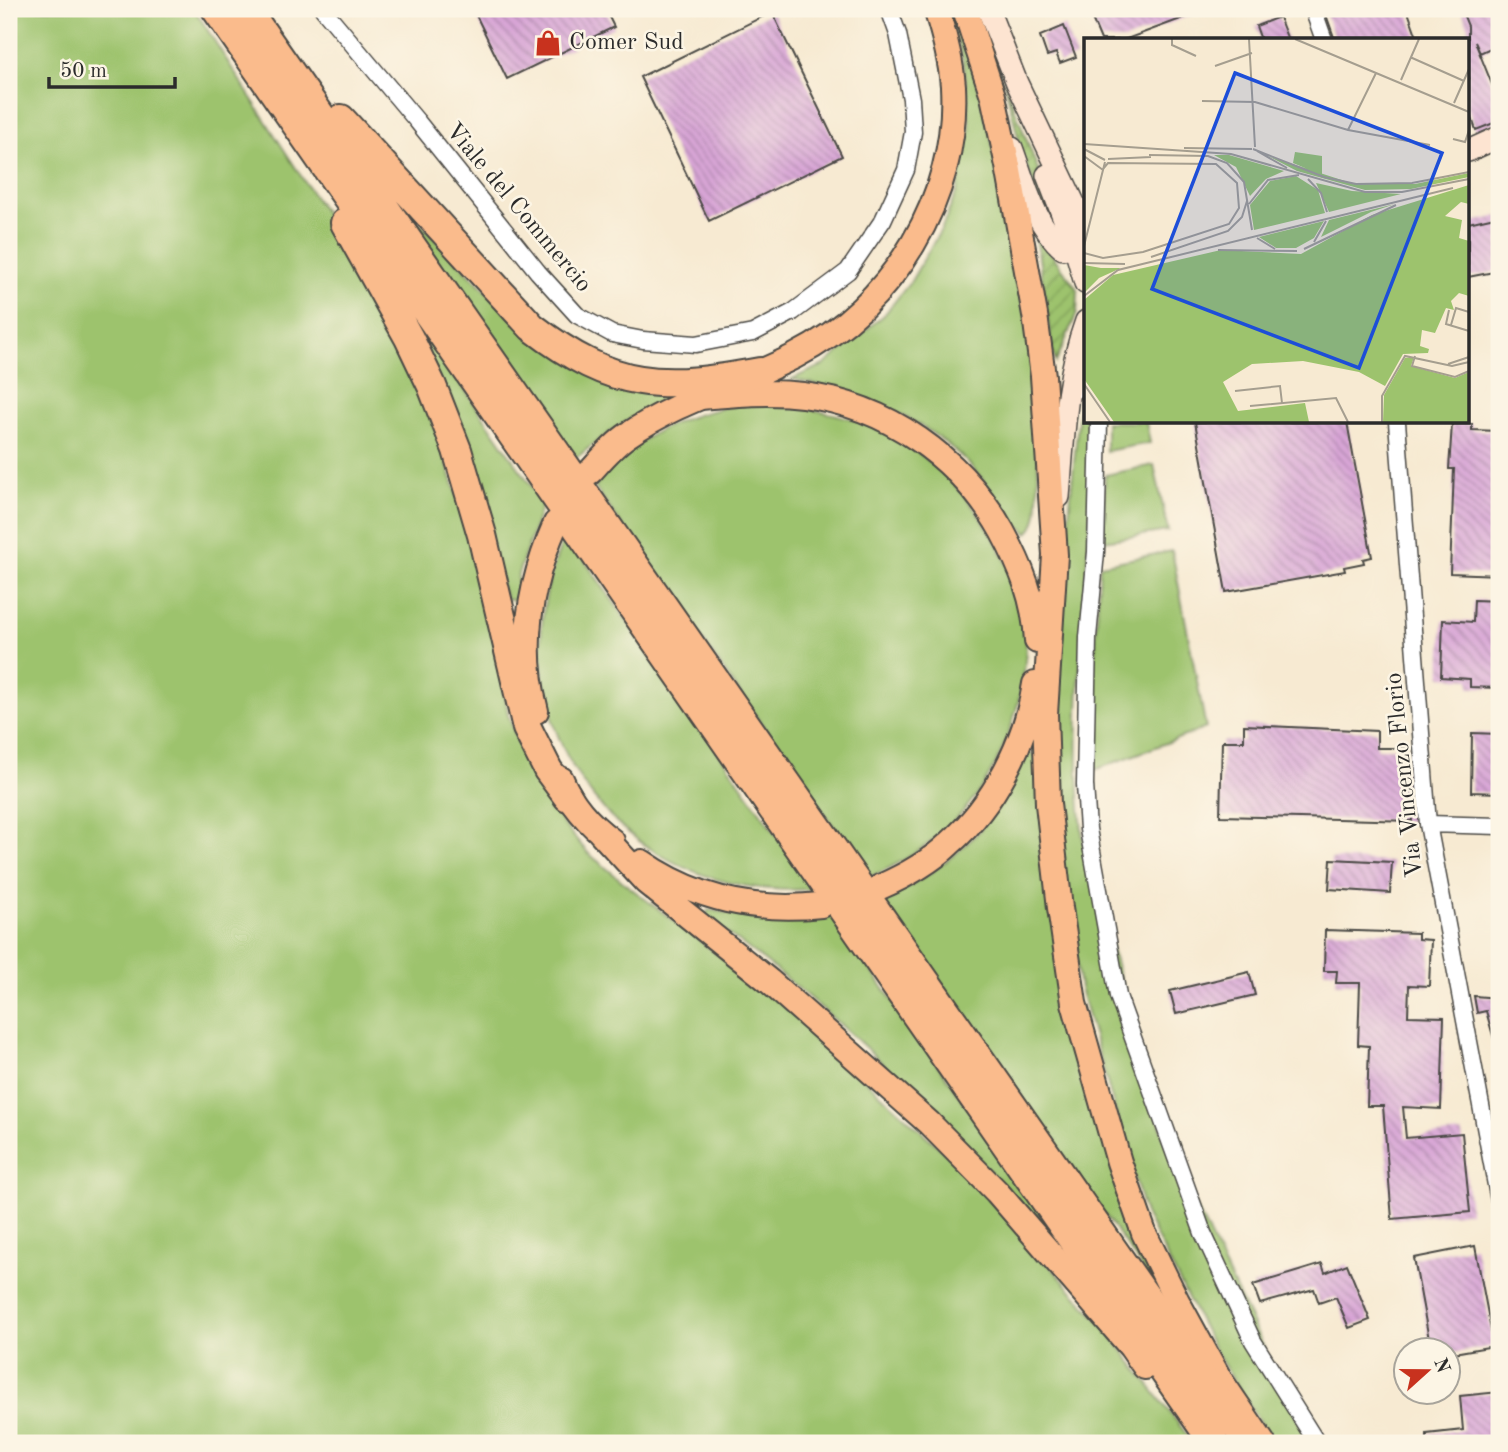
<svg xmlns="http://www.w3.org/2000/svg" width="1508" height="1452" font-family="'Old Standard TT',serif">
<defs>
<pattern id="garden-furrows" width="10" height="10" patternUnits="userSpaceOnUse" patternTransform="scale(1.75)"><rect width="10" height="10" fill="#9dc36d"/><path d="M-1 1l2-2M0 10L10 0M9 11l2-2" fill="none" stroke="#809f5a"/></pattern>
<pattern id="building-back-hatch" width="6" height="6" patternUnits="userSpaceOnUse" patternTransform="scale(1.75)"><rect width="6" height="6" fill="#d8a5d6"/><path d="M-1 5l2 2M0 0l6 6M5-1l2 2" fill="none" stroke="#af87ae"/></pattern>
</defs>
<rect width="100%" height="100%" fill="#fcf5e5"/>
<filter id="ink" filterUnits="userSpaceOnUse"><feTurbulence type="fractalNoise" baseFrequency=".0143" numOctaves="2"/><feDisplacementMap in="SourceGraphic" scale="14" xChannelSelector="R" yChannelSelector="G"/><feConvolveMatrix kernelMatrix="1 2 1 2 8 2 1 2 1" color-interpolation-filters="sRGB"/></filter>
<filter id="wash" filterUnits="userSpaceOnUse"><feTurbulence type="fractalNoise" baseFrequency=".00686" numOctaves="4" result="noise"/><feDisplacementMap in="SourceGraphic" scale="28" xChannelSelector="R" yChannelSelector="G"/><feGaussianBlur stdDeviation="1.57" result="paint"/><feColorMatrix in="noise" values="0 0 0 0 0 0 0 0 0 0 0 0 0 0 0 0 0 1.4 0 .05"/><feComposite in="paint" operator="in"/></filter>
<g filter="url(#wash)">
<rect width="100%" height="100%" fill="#f7ead2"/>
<path fill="#9dc36d" stroke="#64774c" stroke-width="2" d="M9,9h185l130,203 74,120 42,109 33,106 27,119 8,49 16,44 39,65 25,29 40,33 148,113 190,173 142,159 85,112h-1184z
M949,9h4c23,59 37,123 50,185 7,36 17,73 22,109 7,56 12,114 13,170 0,15 3,53 -11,60l-4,-5 -7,-2c-17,-24 -33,-49 -54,-69 -46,-44 -108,-65 -170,-78l32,-14 60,-50 27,-34 31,-53 15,-37 13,-63 -6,-63z
M400,203l128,131 145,62c-38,17 -65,36 -97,62l-171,-242z
M396,290l147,213 -25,71 -2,27 -10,-2z
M1086,393v29h7c-1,30 -1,60 -3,90 -6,112 -21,224 -6,336l81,295 145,300h-37l-59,-94 -69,-135 -65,-226 -20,-140 -4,-155 4,-85 20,-206 3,-8z
M743,404c50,2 98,6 144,29 68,36 120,106 136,181 6,29 2,61 -5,89 -21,83 -69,141 -149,174l-274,-390c38,-52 86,-72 148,-83z
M1106,422h40l4,21 -44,8z
M1154,465l14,66 -65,10 2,-66z
M566,534l248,355c-199,14 -330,-173 -248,-355z
M1172,551l34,177 -114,43 -2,-30 10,-176z
M1026,751l12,7 24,235 106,311 -284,-402c70,-40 113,-74 142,-151z
M708,910c43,7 82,9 125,6l255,363c-117,-131 -238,-261 -383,-362z"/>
<path fill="url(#garden-furrows)" stroke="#64774c" stroke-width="2" d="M1004,81l58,151 -13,-9 -26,-66z
M1036,237h3l39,53 -1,23 -21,49 -3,-8z"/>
<g id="blocks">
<path fill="url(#building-back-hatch)" d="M473,9h132l9,18 -107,52z
M1088,9h117v1l-81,30h-23z
M1324,9h83l11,31h-83z
M1461,9h38v35l-19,9 -5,-11 24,60v19l-23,9 -8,-23v-81z
M772,12l70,144 -133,65 -69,-144z
M1279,17l9,23h-27l-5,-14z
M1064,26l12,31 -16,6 -4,-10 -9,3 -7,-20z
M1499,216v55l-31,6v-54z
M1195,422h152l25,135 -9,2 1,4 -20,4 1,4 -119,21z
M1452,424h20v6l27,1v144l-49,-2 4,-104h-5z
M1474,600l25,1v87l-29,-1v-8l-29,-2 2,-57 30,2z
M1244,725l133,6v17h30l5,73 -192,-5 2,-75h22z
M1472,733l27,1v59l-28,-1z
M1331,859l61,3 -2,31 -61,-4z
M1325,930l93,3v6l13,1 -2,46 -20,-1 -1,31 36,1 -3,92 -38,-2 3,31 56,-5 8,79 -78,7 -9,-113h-16l2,-60 -11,-1 2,-62h-24l1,-12h-13z
M1249,972l6,23 -79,19 -6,-23z
M1474,996l25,2v45h-4l-9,-32 -9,2z
M1475,1246l19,100 -46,8v-4h-17l-17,-92z
M1322,1264l3,9 22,-9 23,56 -21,8 -13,-31 -17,6 -5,-14 -54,15 -7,-19z
M1499,1392v51h-72v-9l36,-4 -3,-34z"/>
</g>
</g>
<g filter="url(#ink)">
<use href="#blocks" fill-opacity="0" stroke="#4a4844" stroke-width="2"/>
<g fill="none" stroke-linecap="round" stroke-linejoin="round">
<g stroke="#4a4844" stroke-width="19">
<path id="street" d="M323,9l94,112 121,151 39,43 35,19 31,6 53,4 57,-11 40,-21 55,-41 35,-51 23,-50 7,-38 -2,-33 -13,-65 -9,-25
M1313,9l11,31
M1067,395l13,-8 6,-1
M1099,422l-3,130 -8,85 -3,148 3,44 30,167 85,237 50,108 64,102
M1397,422l31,402 71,377
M1428,824l71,2"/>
</g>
<g stroke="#4a4844" stroke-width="24">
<path id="secondary" d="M988,9l29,74 69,145
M1012,148c13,35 22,76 51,101l11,-4
M1468,151l31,-14
M1047,175l27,70 11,38
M1059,497c5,-60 6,-119 27,-176"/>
</g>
<g stroke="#4a4844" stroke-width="28">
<path id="primary" d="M965,9l28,87 15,70 27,149 8,61 12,179 -10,159 3,90 12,104 14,95 45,159 25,71 33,68 42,77 44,65
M702,397c34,-3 67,-6 101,-2 84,10 158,63 199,136 19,35 33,69 35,110
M590,472c11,-12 23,-27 38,-37 51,-35 112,-51 167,-79 98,-50 164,-159 158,-270 -2,-26 -9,-52 -17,-77
M536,711c-17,-64 -7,-127 20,-188
M561,779c10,25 29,46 51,62
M600,832l46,50 123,99 160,142 68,69 134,155 14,20
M642,862c53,37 115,50 179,43
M880,887c25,-11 49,-24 69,-43 45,-39 77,-102 86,-160"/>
</g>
<g stroke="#4a4844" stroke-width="32">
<path id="highway" d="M216,9l998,1434
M246,9l1002,1434
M341,119l191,208c82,63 130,63 228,45
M345,223l64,115 23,48 25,64 25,85 45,193 21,42 20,27"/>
</g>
<use href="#street" stroke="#fff" stroke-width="16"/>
<use href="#secondary" stroke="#fde4d1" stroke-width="21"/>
<use href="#primary" stroke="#fabb8c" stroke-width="24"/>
<use href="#highway" stroke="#fabb8c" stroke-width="28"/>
</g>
</g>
<defs>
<g id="shop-bare" transform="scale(2.1)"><path d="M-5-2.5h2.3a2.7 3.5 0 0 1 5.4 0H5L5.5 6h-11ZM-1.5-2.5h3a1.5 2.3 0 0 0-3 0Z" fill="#c8321e" stroke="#fcf5e5" stroke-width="2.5" paint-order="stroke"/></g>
</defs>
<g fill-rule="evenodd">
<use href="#shop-bare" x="548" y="43"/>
</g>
<g text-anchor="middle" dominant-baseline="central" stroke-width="5" stroke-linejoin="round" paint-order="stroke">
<g font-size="24" fill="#2b2b2b" stroke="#fcf5e5" text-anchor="start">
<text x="569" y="43">Comer Sud</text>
</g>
<g font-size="24" fill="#2b2b2b" stroke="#fcf5e5">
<text transform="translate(518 208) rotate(50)">Viale del Commercio</text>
<text transform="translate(1405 775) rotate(-96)">Via Vincenzo Florio</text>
</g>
</g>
<g transform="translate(1084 38)">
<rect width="385" height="385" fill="#f7ead2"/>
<path d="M211,114l27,4v19l-29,-12zM130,117h15l55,16 -18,8 -16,17 -14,-29zM184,118l86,28h61l54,-11v4l-58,12 -46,1 -68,-19zM212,138l22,14 7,23 -71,17 -4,-25 20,-24zM232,145l36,8 49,3 -72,18zM385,147v19l-8,-2 -16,14 17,4 -3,18 10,3v55l-10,-3 -8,8 3,9 -8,-2 -11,25 -13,-3 -2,16 9,3 -1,4 -25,1 -18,32 -26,-14 -56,-11 -51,3 -29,18 15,29 67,-8 4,19h-195l-30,-43v-79l29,-25 108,-25 80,4 71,-39zM311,166l-24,8 -50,25 8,-17zM240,183l-10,17 -18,10h-20l-17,-11zM0,227l17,3h20l-22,10 -15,15zM330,319l-3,9 44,12 14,-6v50h-86l1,-27 21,-37z" fill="#9dc36d"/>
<path fill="none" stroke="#a59e8f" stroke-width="2" d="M88,1v6l24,11M165,1l6,108M211,1l174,73M326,19l54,24M131,28l37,-13M317,42l18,-41M118,63l53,1 93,28 82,15M370,65l15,-34M264,92l28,-57M369,101l12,3 4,-12M0,106l147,10 134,38h37l67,-13M100,110l68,1M0,111l21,11M169,111l71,28 32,7 56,-1 57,-11M173,113l30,17M65,117l59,1 19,7 17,19 8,48M0,118l19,14M24,121l43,-2M224,141l13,14 6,19M165,166l19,-24 31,-5M173,200l18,11M230,204l12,-21M0,208l21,-84M220,211l92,-44M134,212l79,1M0,215l19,5 40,-6 86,-28 10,-16 -2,-25 -21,-19 -108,-1 -5,6M67,219l77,-26 14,-14 5,-16M0,225l41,1M0,258l34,-26 335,-82M365,272l-3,14 23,7M367,287l5,-17 13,4M331,318l-3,10 43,11 14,-6M364,326l21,-7M0,346l26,38M151,353l45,-5 2,17M166,368l86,-8 12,24M298,384v-26l23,-40 47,10 17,-4"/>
<path fill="#1d4ed8" fill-opacity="0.15" stroke="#1d4ed8" stroke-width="3.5" d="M151,35l207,80 -83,215 -207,-79z"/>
<rect width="385" height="385" fill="none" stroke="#2b2b2b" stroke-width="3.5"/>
</g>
<rect width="1508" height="1452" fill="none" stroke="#fcf5e5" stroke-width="35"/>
<g transform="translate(1427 1371) rotate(69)"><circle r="33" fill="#fcf5e5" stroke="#a8a49b" stroke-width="2"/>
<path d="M0-5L12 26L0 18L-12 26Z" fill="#c8321e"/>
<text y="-10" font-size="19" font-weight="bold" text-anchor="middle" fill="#2b2b2b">N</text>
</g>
<path d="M49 77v10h126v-10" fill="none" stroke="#2b2b2b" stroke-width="3.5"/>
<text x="60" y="77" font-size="21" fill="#2b2b2b" stroke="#fcf5e5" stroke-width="5" paint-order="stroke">50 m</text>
</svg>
